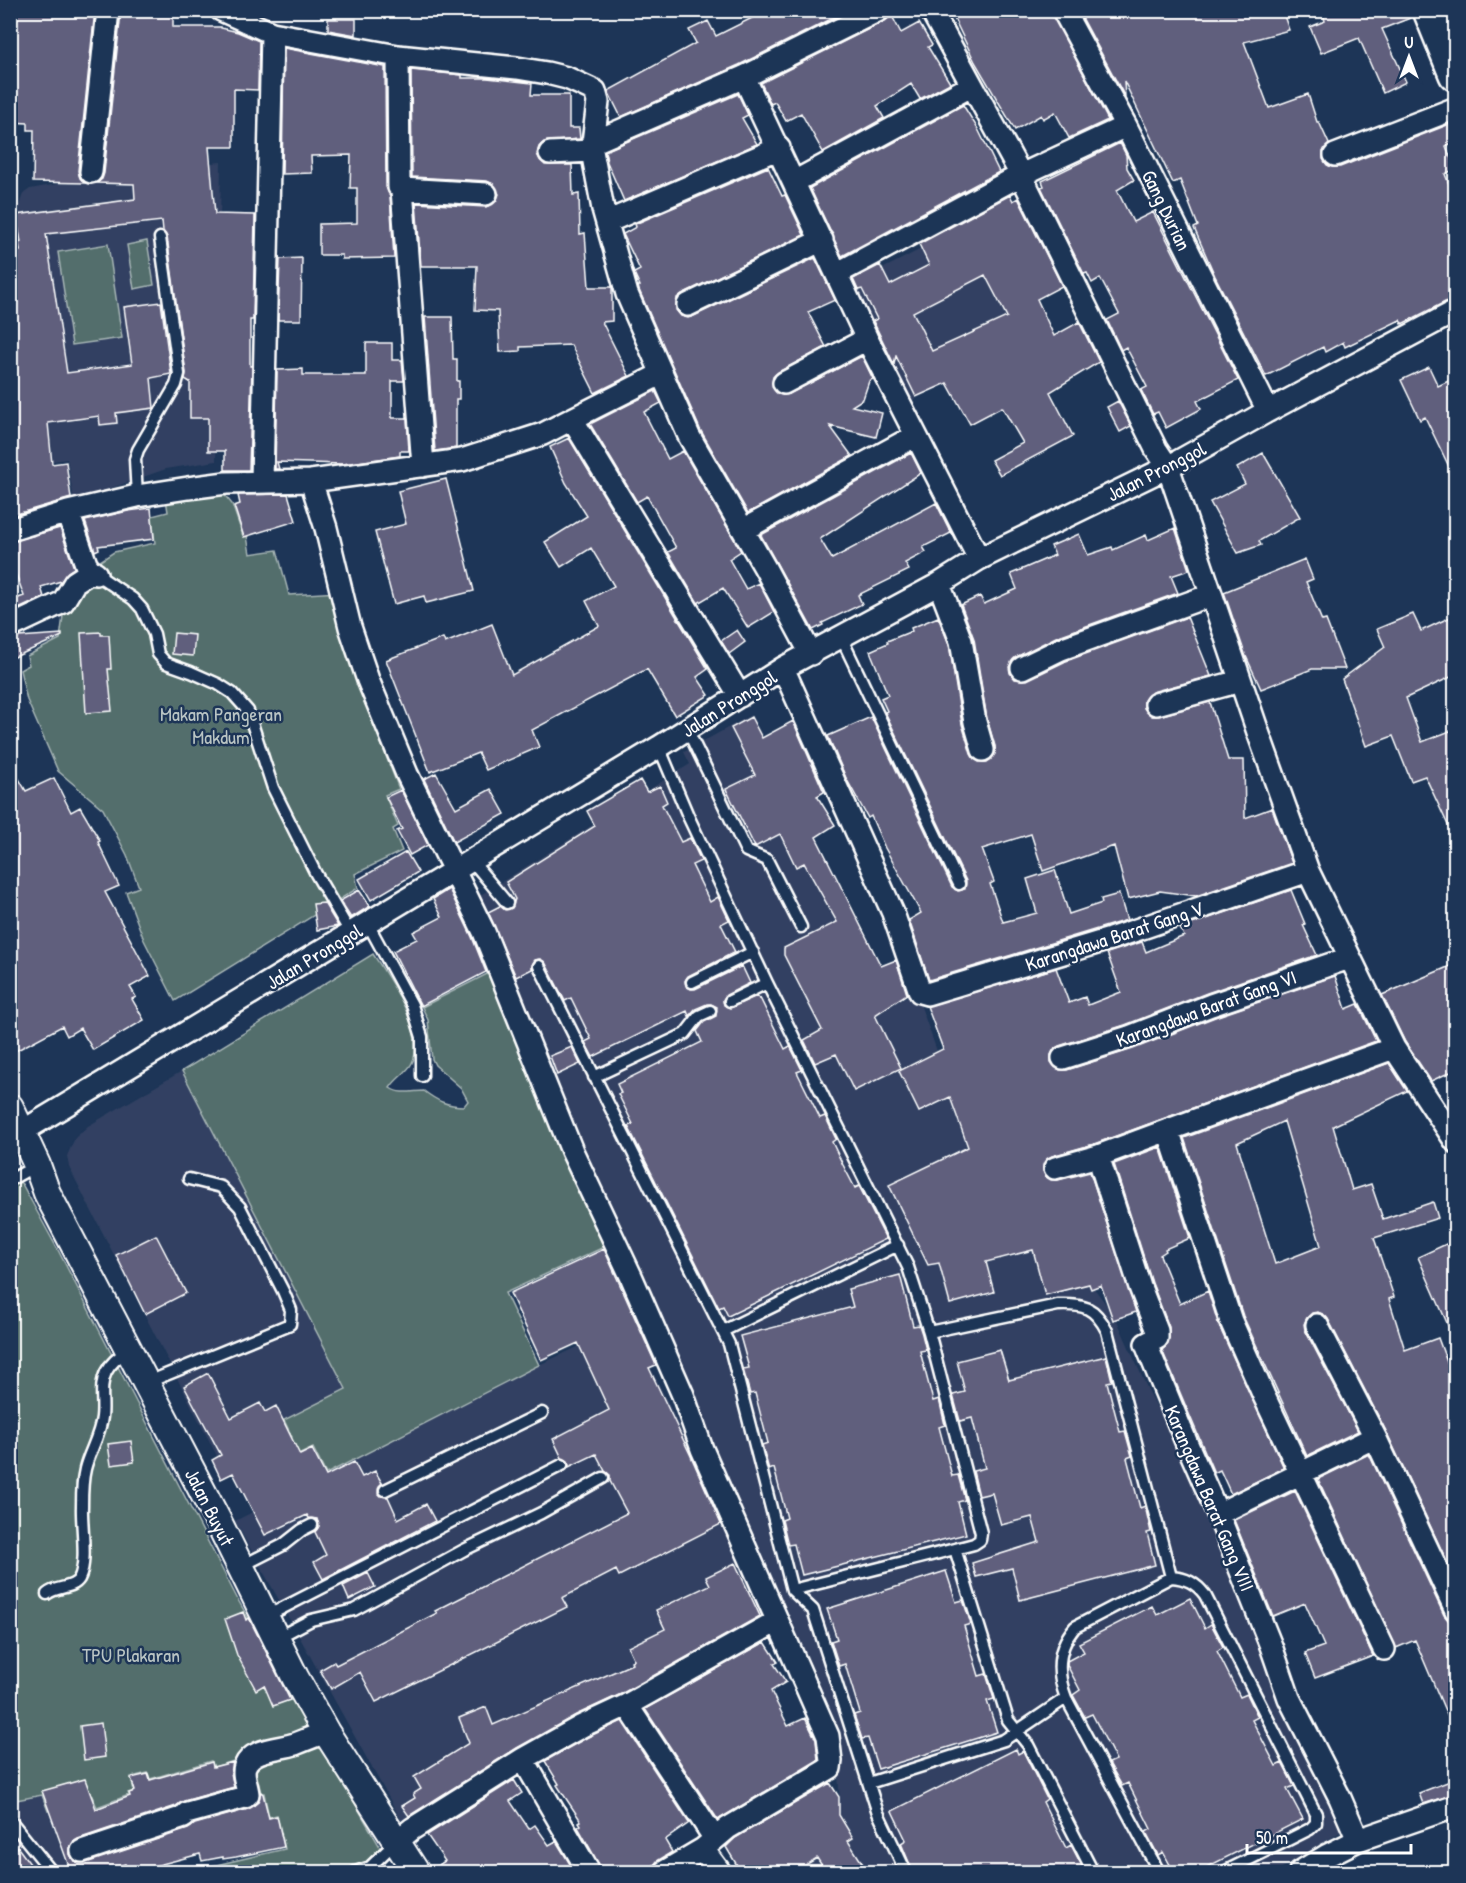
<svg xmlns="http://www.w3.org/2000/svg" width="1466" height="1883" font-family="'Patrick Hand',sans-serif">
<rect width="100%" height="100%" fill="#1d3557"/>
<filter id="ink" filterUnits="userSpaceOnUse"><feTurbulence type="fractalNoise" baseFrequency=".0167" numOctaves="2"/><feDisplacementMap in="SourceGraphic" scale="12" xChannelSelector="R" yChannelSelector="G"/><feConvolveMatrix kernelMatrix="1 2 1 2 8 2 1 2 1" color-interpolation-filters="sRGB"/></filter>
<g filter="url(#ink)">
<path fill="#314162" d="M221,162l-5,299 -50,8 -92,32 -7,-42 -40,6 -16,-205v-9l6,-13 -2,-21 8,-23 7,-5 82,-15z
M993,212l61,122 -146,68 -59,-116z
M751,715l57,104 90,181 18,-7 38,105 30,96 62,-17 4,3 40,103 25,33 33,74 77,146 119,288 -2,7 -66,41h-540l-2,-3 106,-67 -5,-68 -361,-835 216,-135 -6,-12z
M182,1071l164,318 -129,67 -148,-289 -2,-11 8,-18 13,-12z
M629,1323l94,193 41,107 -359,204 -170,-306 304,-156z
M42,1794l28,78h-59l-1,-71z"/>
<path fill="#526e6c" stroke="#a8b6b6" stroke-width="1.5" d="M147,241l7,44 -20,4 -7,-44z
M108,244l14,94 -50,7 -14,-93z
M223,493l9,11 11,32h4l3,18 27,-4 12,45 50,-3 26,111 34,86 -14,6 13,31 -5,3 9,22 -47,23 3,14 -183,113 -31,-61 -18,-48 13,-5 -12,-32 -24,-46 -45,-38 -31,-71 -7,-30 9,-5 -2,-9 33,-17 4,-31 30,-43 20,-13 41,-9 -3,-27 16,-4 -2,-13z
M373,954c16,25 54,78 39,109 -5,10 -16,15 -22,25 10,7 23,3 34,3 13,10 23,15 40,15l4,-5 -7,-13 -26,-23 -3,-6 -4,-39 -6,-13 69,-35 113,275 -99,46 34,72 -213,109 -13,-26 -28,13 -8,-17 15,-7 -8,-17 62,-31 -164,-318z
M10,1176l12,8 37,68 179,348 142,247 -3,4 6,8 -18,13h-165l-1,-3 86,-20 -8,-34 -8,2 -5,-24h-3l-5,-20 -14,3 -5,-16 -23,7 -3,-6 -61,18 -2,-6 -17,4 3,14 -6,2 1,2 -32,12 -5,-11 -44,15 -6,-16 -31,6z"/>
<path fill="#605e7d" stroke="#fff" stroke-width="1.5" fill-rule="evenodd" d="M10,10h85l-17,161 2,7 5,5 -52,-1 1,-52h-6v-7l-18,-1z
M147,10h26v17h48v1l17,4 21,9 -1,49 -24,-1v58h-25l6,67 40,1 -2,105h-3v46h2l-3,104h-24v-19h-17v-33h-18v-36l-5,-3 1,-6 -19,-136 -4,-6 -1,-10 -116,13 21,139 65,-9 -8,-57 37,-5 10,72 -20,4 3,30 -38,5 1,10 -17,2 -1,-9 -51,7 4,41 14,-2 5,36 -61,18v-216l8,-1 -6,-43h2v-3l6,-2 -1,-8 2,-1 -5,-27 119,-16 -1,-15 -37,-1 5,-4 2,-6 17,-161h26z
M768,10h81l-110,55 -118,52 -13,-26 88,-48 -7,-13 19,-9 8,15z
M950,10h100l58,110 -39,18 -14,-26 -12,7 -2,-4 -26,15 -40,-68z
M1078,10h204l7,20 -45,12 25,66 39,-14 9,28h2l10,22 -6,8v7l4,6 5,2h8l115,-45v19l-9,5 9,23 -10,5 10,25v98l-53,27 -2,-4 -55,27 -2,-5 -18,10 -2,-5 -57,29 -51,-100 -21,-48 4,-2 -18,-46 -7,3 -49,-102 1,16z
M1322,10h90l1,7 -31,12 24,53 -23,11 -24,-55 -38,15 -11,-26 15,-6z
M891,14l10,19 18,-10 13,22 -4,2 22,36 -30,16 -9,-15 -34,22 7,12 -61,34 -22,-39 -15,8 -11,-19 -4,2 -10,-21 124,-62z
M328,19h28v16l-28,-5z
M284,48l101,19 1,120 4,8 4,63 -52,1v-4h-23v-31l38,-1v-35h-7l1,-33 -40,1 1,17 -30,1z
M411,70l51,5v3h25l45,5 -1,12h38v33h10l1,11 -36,3 -5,5 -2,7 3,6 5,5h27l1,30 6,-1 1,40 5,-1 4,54h23v34l-10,1 27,54 -34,17 -24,-48 -51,2v4l-20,1 -2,-41 -23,-1 2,-44h-56l-5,-63 70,4 10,-6 3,-7 -6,-10 -6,-3 -75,-4z
M738,94l10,21 -6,3 15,26 -133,57 -17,-39 -2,-11z
M963,105l15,24 21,43 -157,84 -32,-68z
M1120,143l6,12 1,13 7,12 -17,10 16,32 20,-10 85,168 -41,21 4,8 -35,19 -8,-16 -5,2 -12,-24 6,-3 -21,-40 -5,3 -14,-30 12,-6 -19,-36 -8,5 -5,-10 -3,1 -43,-87 3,-1 -2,-5z
M768,167l14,29 3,-1 19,40 -122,59 -5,4 -1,12 5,6 7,2 6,-2 121,-58 20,42 -27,12 18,35 -48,25 -5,5v11l5,6h11l73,-38 11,23 -4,2 -6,18 -11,7 30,7 -6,24 -46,-11 22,30 -104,57 -48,-84 -61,-139 -1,-4h2l-6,-13 6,-3 -17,-36 13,-7 -1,-3z
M1010,195l3,6 5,-3 44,88 -25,13 17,37 25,-14 20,40 -49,30 23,44 -73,39 -9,-15 32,-17 -21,-36 -32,17 -23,-41 -31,14 -20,-41 -2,8 -21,-43 4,-2 -15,-30 -4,1 -5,-11 27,-14 10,20 39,-20 -10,-21zM985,275l22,42 -75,34 -19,-39z
M302,258l-1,62h-23l2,-61z
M425,317h27l1,42h4v22h2v18h-3v49l-21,3z
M366,343h26v17h10l2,21h-12v37h15l2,33h-9v5l-57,8 -66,-2 2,7h-4l2,-99 26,-1v6h63z
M1429,367l9,19 17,-8v101l-30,-62 -5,3 -19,-40z
M655,391l6,12 -17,9 24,47 15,-8 58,100 -12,8 17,30 13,-6 15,29 -26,16 -25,-40 -25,15 -30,-51 8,-4 -29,-52 -10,6 -47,-78z
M1118,401l13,25 -11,6 -13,-25z
M569,438l139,231 -11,8 12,18 -34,21 -28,-47 -115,61 7,17 -53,23 -8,-17 -48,19 -44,-112 57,-22 2,5 47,-19 20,51 87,-49 -13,-25 28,-15 -23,-38 -30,19 -16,-25 42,-26 -21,-33 -16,-36z
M911,453l10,20 -101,66 12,20 104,-56 15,30 -28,14 3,5 -21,11 4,7 -51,25 4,9 -40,19 1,2 -10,5 -52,-95z
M1263,453l37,64 -41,24 2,4 -23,8 -28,-51 35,-18 -8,-16z
M446,479l28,112 -48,12 -2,-7 -30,8 -19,-72 31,-8 -8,-33z
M288,494l8,27 -52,16 -10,-31 6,-2 -2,-9z
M151,508l3,31 -56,7 1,3 -4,2 -10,-30 43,-10z
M60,528l14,40 -6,4 -7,9 -20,6 3,10 -34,16v-12l14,-5 -14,-38v-16z
M1175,528l14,42 -18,6 7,17 -122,44 -40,20 -7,10 1,6 5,6 12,1 39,-19 121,-44 24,59 -59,16 -8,8v8l8,8h7l51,-14 18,58h16l1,58 27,-10 20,55 -96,33 -36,-5 -32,8 -14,-53 -71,25 -12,-37 -49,15 12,33 -4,2 13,38 34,-9 -10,-34 28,-9 14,44 33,-11 -1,-4 18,-5 8,26 -198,60 -20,-60 12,-7 -36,-65 -14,-32 -3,2 -22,-40 -18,-42 43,-19 81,170 6,4 7,-2 1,-8 -81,-169 2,-1 -6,-13 7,-3 -18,-44 18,-8 -1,-2 25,-10 -1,-3 27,-11 11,27 13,80 9,30 3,5 5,3h8l8,-8v-8l-8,-27 -13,-80 -13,-34 19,-9 4,8 33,-15 -6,-15 44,-19 -4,-9 28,-12 9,21 24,-8 1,3 33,-15 2,5z
M1305,559l8,20 -7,3 16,39 4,-1 19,49h-33l-51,20 -16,-35 -21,-62z
M1413,614l8,17 34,-16v60l-49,23 16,44 33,-13v111l-30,-64 -14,5 -18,-45 -27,10 -24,-67 43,-32 -8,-18z
M737,630l8,12 -16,12 -8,-13z
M101,632v3h8l2,34h-3l4,42 -26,2 -5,-80z
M174,633l21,2 -2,21 -21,-2z
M62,634v2l-52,23v-19l9,-3z
M751,717l11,21 31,-17 31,71 -7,4 18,29 -19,12 65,129 15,-6 11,34 -32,21 26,53 -47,23 -18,-37 -21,9 -11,-23 18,-10 -38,-75v-7l53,-26 -33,-59 -8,4 -16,-33 -25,13 -29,-58 29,-14 -24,-47z
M10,763l16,28 28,-13 17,34 9,-5 20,34 -2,1 21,44 -14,6 45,84 -20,11 6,10 -4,2 12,21 -51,30 -13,-22 -13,8 -5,-10 -52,28z
M436,773l20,35 35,-19 14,25 -51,28 -30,-63z
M640,780l7,12 13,-6 7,16 -5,3 19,37 9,-4 11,23 -9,4 18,37 8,-5 11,23 -8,4 14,28 -47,24 -3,5 1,5 5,3h4l47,-23 8,17 -24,12 -3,5 1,5 6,3 27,-12 2,3 1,-1 25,51 5,-3 12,24 -5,2 23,46 5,-2 11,23 -4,3 11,23 12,23 4,-2 27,53 -158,77 -5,-10 -4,2 -91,-182 5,-2 -15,-30 3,-1 -4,-9 85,-42 -5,-11 7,-9 12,-6 1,-9 -6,-3h-4l-12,5 -6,7 -2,-5 -94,46 -8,-15 6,-3 -20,-41 -6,3 -20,-39 -5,-3 -5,1 -3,5v4l-16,8 -28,-65 12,-6 5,4 7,-2 3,-9 -9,-17 89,-56 -8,-15z
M401,790l27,55 -18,10 -13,-24 5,-2 -16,-32z
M406,852l12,20 -47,28 -12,-21z
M449,889l23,48 14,35 -65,34 -28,-55 24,-12 -4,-7 29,-15 -9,-18z
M359,890l11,16 -19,12 -11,-17z
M1291,890l14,34 -2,1 14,30 -110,38 -82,32 -66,21 -5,3 -3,6v7l9,8h7l66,-21 82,-32 120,-41 11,33 12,-5 18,37 -282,103 -42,12 -6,4 -3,11 3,6 5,3h7l32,-8 46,140 -23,8 -12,-35 -10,4 -2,-5 -44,11 -12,-45 -47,12 8,30 -44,12 -11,-41 -11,2 -39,-80 79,-38 -18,-50 -31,15 -20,-41 44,-22 -16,-43 129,-38 13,35 16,-6 3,8 33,-13 -14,-39 35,-11 4,10 38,-16 -4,-8z
M324,903l14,23 -21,4 -4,-26z
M1455,964v106l-24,11 -26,-39 -23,-47z
M572,1047l8,17 -23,11 -7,-19z
M1389,1063l18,28 -74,35 19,64 19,-6 12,35 50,-17 5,16 -64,20 20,59 -5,2 16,51 33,-12 17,46v195l-69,-148 -58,-112 -4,-4 -6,-3 -6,1 -5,5 -3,6 1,6 53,101 -51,25 -64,-140 -59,-178zM1284,1121l37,125 -46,18 -38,-121z
M1160,1147l30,91 -25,11 1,2 -6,4 20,49 28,-13 11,35 65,142 -53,26 -11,-24 -6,3 -52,-123 6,-6 1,-17 -17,-44 -38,-119z
M156,1235l30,58 -41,21 -29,-59z
M1455,1240v101l-37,-84z
M604,1249l52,116 -7,3 41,86 31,70 -102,52 -3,-6 -54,28 5,9 -191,95 -16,-30 -29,17 -11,-19 14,-8 2,3 101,-52 -2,-2 192,-98 -17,-32v-6l-5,-4 -9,-17 -27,13 -1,-6 -6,-3 -9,-19 56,-29 -31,-67 -37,17 -31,-67z
M900,1275l13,51 6,-1 3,9 4,16 -6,1 13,50 6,-2 6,26 -6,2 13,49 6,-1 7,25 -7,2 8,32 -164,41 -8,-31 -6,1 -6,-25 5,-2 -13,-50 -5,2 -7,-25 6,-2 -13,-50 -5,1 -7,-25 6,-1 -9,-32 113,-29 -5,-18z
M1000,1350l9,30 97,-24 6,25 -5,1 13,50 5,-1 7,25 -5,2 13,50 5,-2 6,26 -4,1 8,32 -135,35 -8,-32 -36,9 -4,-14 67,-21 -7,-25 -31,8 -9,-32 -13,3 -6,-25 12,-3 -13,-50 -12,3 -7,-26 12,-3 -8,-31z
M208,1373l23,45 29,-15 5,9 11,-6 24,49 12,-6 14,27 28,-14 8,15 13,-6 7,12 -3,3 -1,7 3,3 7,1 10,22 28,-15 9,17 -112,58 -9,-17 12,-7 -11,-23 4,-6 -2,-7 -8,-1 -2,-3 -42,20 -32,-62 -12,6 -9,-19 9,-5 -37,-69z
M131,1441l3,21 -23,3 -3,-21z
M1369,1454l75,161 5,6 6,2v111l-40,-94 -19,8 -78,-169z
M1295,1491l78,165 -58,22 -10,-25 19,-7 -19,-43 -32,13 -39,-96z
M735,1563l25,53 -139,78 -45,21 -59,33 -108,68 -7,-10 13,-8 -2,-4 8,-5 -7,-12 55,-34 -10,-25 27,-11 7,18 139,-61 -1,-3 3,-1 -6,-13 37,-18 -9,-19 54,-25 -4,-8z
M946,1571l10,31 7,-2 8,24 -7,2 15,50 7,-2 8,25 -7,2 10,31 -119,37 -10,-31 -6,1 -8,-24 6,-2 -15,-49 -6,2 -8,-25 6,-2 -10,-30z
M368,1573l7,14 -26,13 -6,-14z
M1190,1598l15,30 6,-4 12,23 -6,4 23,46 7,-3 11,23 -6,3 24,46 6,-3 12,23 -7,3 16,30 -106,53h-23l-11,-20 -5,3 -12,-23 5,-3 -23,-46 -6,3 -13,-23 7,-3 -24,-46 -7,3 -12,-22 7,-5 -13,-25v-4l17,-9 -5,-9 73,-37 5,9z
M243,1612l3,8 3,-2 41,82 -17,6 -9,-21 -8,5 -19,-35 -12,-36z
M765,1642l13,20 -4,2 12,18 -15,9 17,35 17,-8 11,22 2,20 -100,60 -73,-111z
M622,1721l67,102 -24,17 7,12 -15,9 -5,8 -6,3h-44l-2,-6 -22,-39 3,-2 -2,-3 2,-1 -24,-36 2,-1 -14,-23 43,-24z
M101,1723l4,34 -21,3 -4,-34z
M1016,1749l2,5 5,-3 24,48 -4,3 23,46 5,-3 12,23 -8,4h-162l-12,-29 5,-3 -14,-29z
M212,1762l1,5 20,-5 -2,11 3,14 -50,14 -8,5 -98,33 -5,3 -3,6v6l3,6 6,3h7l102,-34 7,-5 53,-15 9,-6 4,-11 2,2 6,24 8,-2 7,31 -48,10 -13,2v-2l-21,4 -2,-7 -68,18h-4l-3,-8 -26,8h-28l-29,-81 43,-12 11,30 34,-13 -1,-3 6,-2 -4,-13 17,-4 2,6z
M1455,1779v15l-32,10 -4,-11z
M514,1780l8,13 -12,8 19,28 6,-4 14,20 7,-4 19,31h-144v-2l14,-9 -18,-26z
M830,1783l9,14v18l14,23 -5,3 20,31h-42l-9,-14 -23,14h-53l-15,-25 9,-9z
M10,1837l26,35h-26z"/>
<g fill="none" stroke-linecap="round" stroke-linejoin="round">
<g stroke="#fff" stroke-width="15">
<path id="service" d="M137,496l-2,-37 3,-9 38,-65 3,-11 -19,-136
M96,574l37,25 9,10 12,25 4,20 8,9 25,9 27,12 14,9 16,18 25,77 43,86 35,60
M841,637l118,247
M687,729l59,122 21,9 34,67
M659,747l30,71 78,165 141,284 21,65 52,201 -1,7 -6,4 -19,5 53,171 20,25 65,127
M472,861l35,42
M368,924l44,81 10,32v39
M539,966l190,378 63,246 21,20 65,203 28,59
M692,982l61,-30
M730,1001l37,-18
M594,1077l91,-43 14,-18 11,-5
M10,1180l27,-15
M723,1331l175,-86
M929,1332l129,-27c26,-1 37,2 49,26l64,246
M146,1383l144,-59 1,-14 -8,-19 -43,-84 -19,-20 -32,-8
M385,1490l157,-77
M240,1567l43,-22 19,-15 10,-5
M792,1590l163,-41
M47,1594c9,-8 26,-5 32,-15 9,-17 2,-54 3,-73 0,-12 0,-25 3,-37 4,-17 15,-33 17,-52 2,-15 -3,-31 4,-45 5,-10 13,-16 23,-22
M265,1617l297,-152
M275,1639l36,-19 43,-10 110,-60 77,-37 62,-35
M869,1783l135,-43 62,-42
M10,1820l42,52
M355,1872l15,-5 26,-25
M1159,1872l-93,-174c-10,-26 -9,-50 9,-71l96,-50c15,1 25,6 34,18l111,219v9l-6,6 -86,43"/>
</g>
<g stroke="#fff" stroke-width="26">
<path id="minor" d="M221,10l51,23 126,23 119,12 30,5 20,5 28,13 3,11 -6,49 11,58 24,85 62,142 76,132 46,86
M931,10l90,165 135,274 12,18 90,265 50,139 86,177 62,94
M1063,10l63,116 142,285
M398,56l1,131 3,2 21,277
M744,77l123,262 112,220
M592,143l152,-66 135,-67
M550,153l42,-2
M1335,155l121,-47
M91,172l17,-162
M794,182l177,-96
M402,189l84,5
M607,222l172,-74
M838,273l183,-98 105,-49
M688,305l134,-65
M784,383l83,-44
M572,419l89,-45
M262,481l10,-448
M311,481l15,47 24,99 18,53 39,94 77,158 88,219 59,125 52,119 19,54 126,287 3,25 -1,7 -102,60 -25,21
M68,512l18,52 4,6 6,4
M10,530l58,-18 69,-16 51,-8 38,-5 85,-2 151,-21 81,-26 29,-15 168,277
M743,530l172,-94
M939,584l22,57 14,81 8,28
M10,627l53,-25 12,-20 17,-11
M783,668l110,245 27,79 7,2 183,-55 198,-68
M1022,668l39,-19 150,-54
M1156,704l84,-23
M1063,1058l66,-21 82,-32 138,-47
M1168,1130l226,-82
M23,1131l636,-384 124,-79 156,-84 40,-25 189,-92 100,-56 188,-100
M1098,1156l42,131 17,44v7l-11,6 4,10 37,90 31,70 53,132 18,52 51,100 18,42
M1055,1168l43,-12 70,-26 63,191 33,75 120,253
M1317,1325l58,112 81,173
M1218,1514l157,-77
M627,1705l88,134
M523,1759l66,113
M396,1842l16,-13 111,-70 59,-33 45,-21 150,-84
M82,1851l102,-34 3,-4 58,-16 3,-3c-1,-9 -6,-20 -3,-28 7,-18 35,-17 50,-22 10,-4 20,-8 31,-12
M664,1872l39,-23 17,23
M1300,1872l26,-16 32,-16 98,-34"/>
</g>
<g stroke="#fff" stroke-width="30">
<path id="tertiary" d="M10,1107l27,58 10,28 171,328 77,156 31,55 90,140"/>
</g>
<g stroke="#fff" stroke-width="38">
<path id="trunk" d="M1430,10l26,64"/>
</g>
<use href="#service" stroke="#1d3557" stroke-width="10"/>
<use href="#minor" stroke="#1d3557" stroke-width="21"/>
<use href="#tertiary" stroke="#1d3557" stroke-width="26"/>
<use href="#trunk" stroke="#1d3557" stroke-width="33"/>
</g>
</g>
<g text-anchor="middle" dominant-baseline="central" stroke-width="5" stroke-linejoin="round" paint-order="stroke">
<g font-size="20" fill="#fff" stroke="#1d3557">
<text transform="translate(1167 210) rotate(64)">Gang Durian</text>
<text transform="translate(1156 471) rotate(-27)">Jalan Pronggol</text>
<text transform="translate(729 703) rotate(-32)">Jalan Pronggol</text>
<text transform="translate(1114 936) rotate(-18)">Karangdawa Barat Gang V</text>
<text transform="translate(314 956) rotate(-31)">Jalan Pronggol</text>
<text transform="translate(1206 1008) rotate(-20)">Karangdawa Barat Gang VI</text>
<text transform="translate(1210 1498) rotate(67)">Karangdawa Barat Gang VIII</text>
<text transform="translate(210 1507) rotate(63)">Jalan Buyut</text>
</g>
<g font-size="20" fill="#bac5c4" stroke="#1d3557">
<text x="221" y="713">Makam Pangeran<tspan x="221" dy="23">Makdum</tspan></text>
<text x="131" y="1654">TPU Plakaran</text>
</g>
</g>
<rect width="1466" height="1883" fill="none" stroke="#1d3557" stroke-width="36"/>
<rect x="18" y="18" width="1430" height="1847" fill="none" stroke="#fff" stroke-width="2" filter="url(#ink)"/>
<g transform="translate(1409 57)" stroke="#1d3557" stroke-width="4.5" paint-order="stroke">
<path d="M0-4.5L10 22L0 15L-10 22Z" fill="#ffffff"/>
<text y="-9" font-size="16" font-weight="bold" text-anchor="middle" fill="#ffffff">U</text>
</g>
<path d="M1247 1844v9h164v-9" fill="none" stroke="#ffffff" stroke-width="3"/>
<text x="1256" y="1844" font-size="18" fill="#ffffff" stroke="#1d3557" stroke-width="4.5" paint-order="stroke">50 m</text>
</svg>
